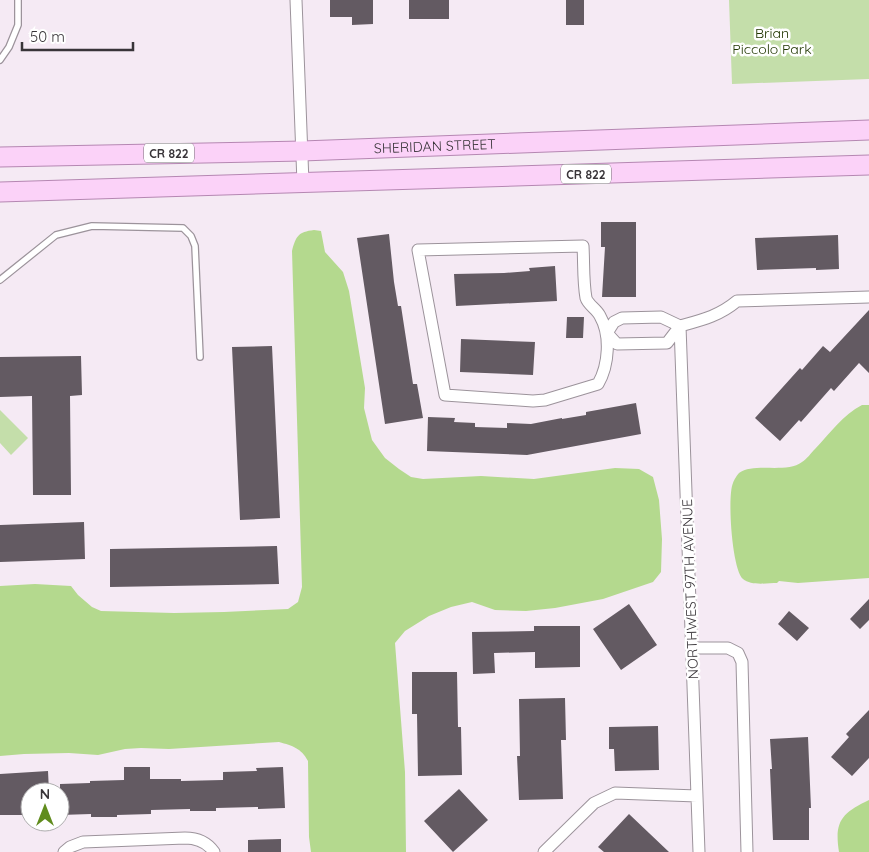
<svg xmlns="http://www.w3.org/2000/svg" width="869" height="852" font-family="Quicksand,sans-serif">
<rect width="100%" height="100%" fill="#f5eaf4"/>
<path fill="#c4deaa" d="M729,0h140v79l-137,5z
M0,410l28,28 -17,17 -11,-12z"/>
<path fill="#b4d98e" d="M314,230l7,1 4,21 18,20 6,19 16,97 -1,20 8,32 13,18 14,11 12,8 12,2 58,-3 53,3 81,-11 24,1 14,8 6,23 3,39 -1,33 -8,10 -50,17 -48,9 -29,3 -31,-1 -23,-8 -21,5 -22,9 -24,15 -10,12 10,129 1,80h-95l-2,-15 -1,-76c-7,-13 -15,-15 -29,-19l-110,7 -28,-1 -16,1 -27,6 -29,-2 -45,1 -24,2v-170l35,-2 36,2 7,9 14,12 9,4 73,2 50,-1 64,-3 10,-7 4,-15 -10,-336c4,-15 6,-19 22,-21z
M862,405h7v173l-71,5 -19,-2 -2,2c-10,0 -26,3 -34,-4 -11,-9 -16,-83 -10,-96 1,-3 4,-8 6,-10 15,-11 47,1 63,-11 5,-3 9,-9 13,-13 15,-16 28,-34 47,-44z
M869,800v52h-30c-5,-31 3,-39 30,-52z"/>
<path fill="#635a62" d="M330,0h43v24l-21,1v-8h-22z
M409,0h40v19h-40z
M566,0h18v25h-18z
M601,222h35v75h-34l3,-50h-4z
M389,234l5,48 4,24h3l12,78h4l6,34 -38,6 -28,-186z
M838,235l1,34 -23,1v-2l-59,2 -2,-32z
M555,266l2,35 -101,5 -2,-32 50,-1 26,-2 -1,-3z
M869,310v63l-10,-10 -25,28 -3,-3 -30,34 -2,-2 -19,21 -25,-23 45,-50 2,2 21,-24 7,6z
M567,317h17l-1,21h-17z
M461,339l74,3 -2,33 -73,-3z
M272,346l8,172 -40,2 -8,-173z
M81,356l1,39 -12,1 1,99h-38l-1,-99 -32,1v-40z
M636,403l5,31 -114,21 -100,-4 1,-34 27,1 -1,4 21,1v4l32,1v-5l24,1 31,-6v1l24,-4v-3z
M84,522l1,37 -85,3v-37z
M277,546l2,38 -169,3v-38z
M869,599v21l-9,9 -10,-10z
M629,604l28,41 -36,25 -28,-41z
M789,611l20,17 -12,13 -19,-17z
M534,626h46v41l-45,1v-16l-41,1 1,20 -22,1 -1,-42 62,-1z
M412,672h45l1,55h3l1,48 -44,1 -1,-62h-5z
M565,698l1,42h-5l2,59 -44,1 -2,-44h3l-1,-57z
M869,710v48l-17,18 -21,-19 18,-20 -3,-3z
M658,726l1,44 -44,1 -1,-22h-5v-22z
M808,737l3,71h-2v32h-36l-3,-71h2l-2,-30z
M124,767h26v12h31v2l42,-1v-8l34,-1 -1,-3 27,-1 2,41 -27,1v-2l-42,1v3h-26v-2l-39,1v4l-34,1v2h-26v-3l-31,1v-31l30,-1v-2l34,-1z
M48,771l1,21h-19v23h-30v-41z
M459,789l29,31 -35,32 -29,-31z
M629,814l40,38h-65l-6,-5z
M281,839v13h-33v-12z"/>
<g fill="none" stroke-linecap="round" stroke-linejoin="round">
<g stroke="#9c939b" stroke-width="8">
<path id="lane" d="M0,60l9,-13 9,-22v-25
M0,280l56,-45 36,-9 91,2 8,8 4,10 5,111"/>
</g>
<g stroke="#9c939b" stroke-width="13">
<path id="street" d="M296,0l7,183
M583,246c1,17 0,35 3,52 2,7 11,11 14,18 11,19 9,49 -2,68l-53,16 -12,1 -88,-6 -27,-145z
M661,317l19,9 -13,17 -50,1 -10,-11 7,-11 8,-4z
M680,326l19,526
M680,326c22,-6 39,-10 57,-25l132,-4
M693,648h35l10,5 4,9 5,190
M64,852l6,-5 13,-5 102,-4c12,0 22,4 29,14
M544,852l50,-49 21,-10 82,3"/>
</g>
<g stroke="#b587b2" stroke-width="21">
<g id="primary">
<path id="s1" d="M0,157l302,-6 567,-21"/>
<path d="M0,192l869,-27"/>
</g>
</g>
<use href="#lane" stroke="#fff" stroke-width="5.5"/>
<use href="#street" stroke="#fff" stroke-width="11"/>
<use href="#primary" stroke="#fbd2f8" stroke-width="19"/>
</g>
<g text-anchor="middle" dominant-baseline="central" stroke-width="5" stroke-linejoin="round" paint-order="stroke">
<g fill="#fff" stroke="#747174" stroke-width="1">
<rect x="144" y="143.5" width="50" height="19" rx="4"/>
<rect x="561" y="164.5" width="50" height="19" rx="4"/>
</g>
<g font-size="12" font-weight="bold" fill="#383438">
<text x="169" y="153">CR 822</text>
<text x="586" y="174">CR 822</text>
</g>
<g font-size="14" fill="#203600" stroke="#fff">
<text x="772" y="33">Brian<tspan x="772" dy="16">Piccolo Park</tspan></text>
</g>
<g font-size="14" fill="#383438" stroke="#fff">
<text stroke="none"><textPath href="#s1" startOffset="435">SHERIDAN STREET</textPath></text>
<text transform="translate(690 589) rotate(-92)">NORTHWEST 97TH AVENUE</text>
</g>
</g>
<g transform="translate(45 807)"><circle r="24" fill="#ffffff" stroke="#afaeaf"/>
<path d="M0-4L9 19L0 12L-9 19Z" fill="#608c1d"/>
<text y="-8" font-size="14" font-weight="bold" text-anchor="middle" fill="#383438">N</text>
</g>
<path d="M22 42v8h111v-8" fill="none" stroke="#383438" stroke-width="2.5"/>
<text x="30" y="42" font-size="15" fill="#383438" stroke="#ffffff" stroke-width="4" paint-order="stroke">50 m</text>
</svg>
